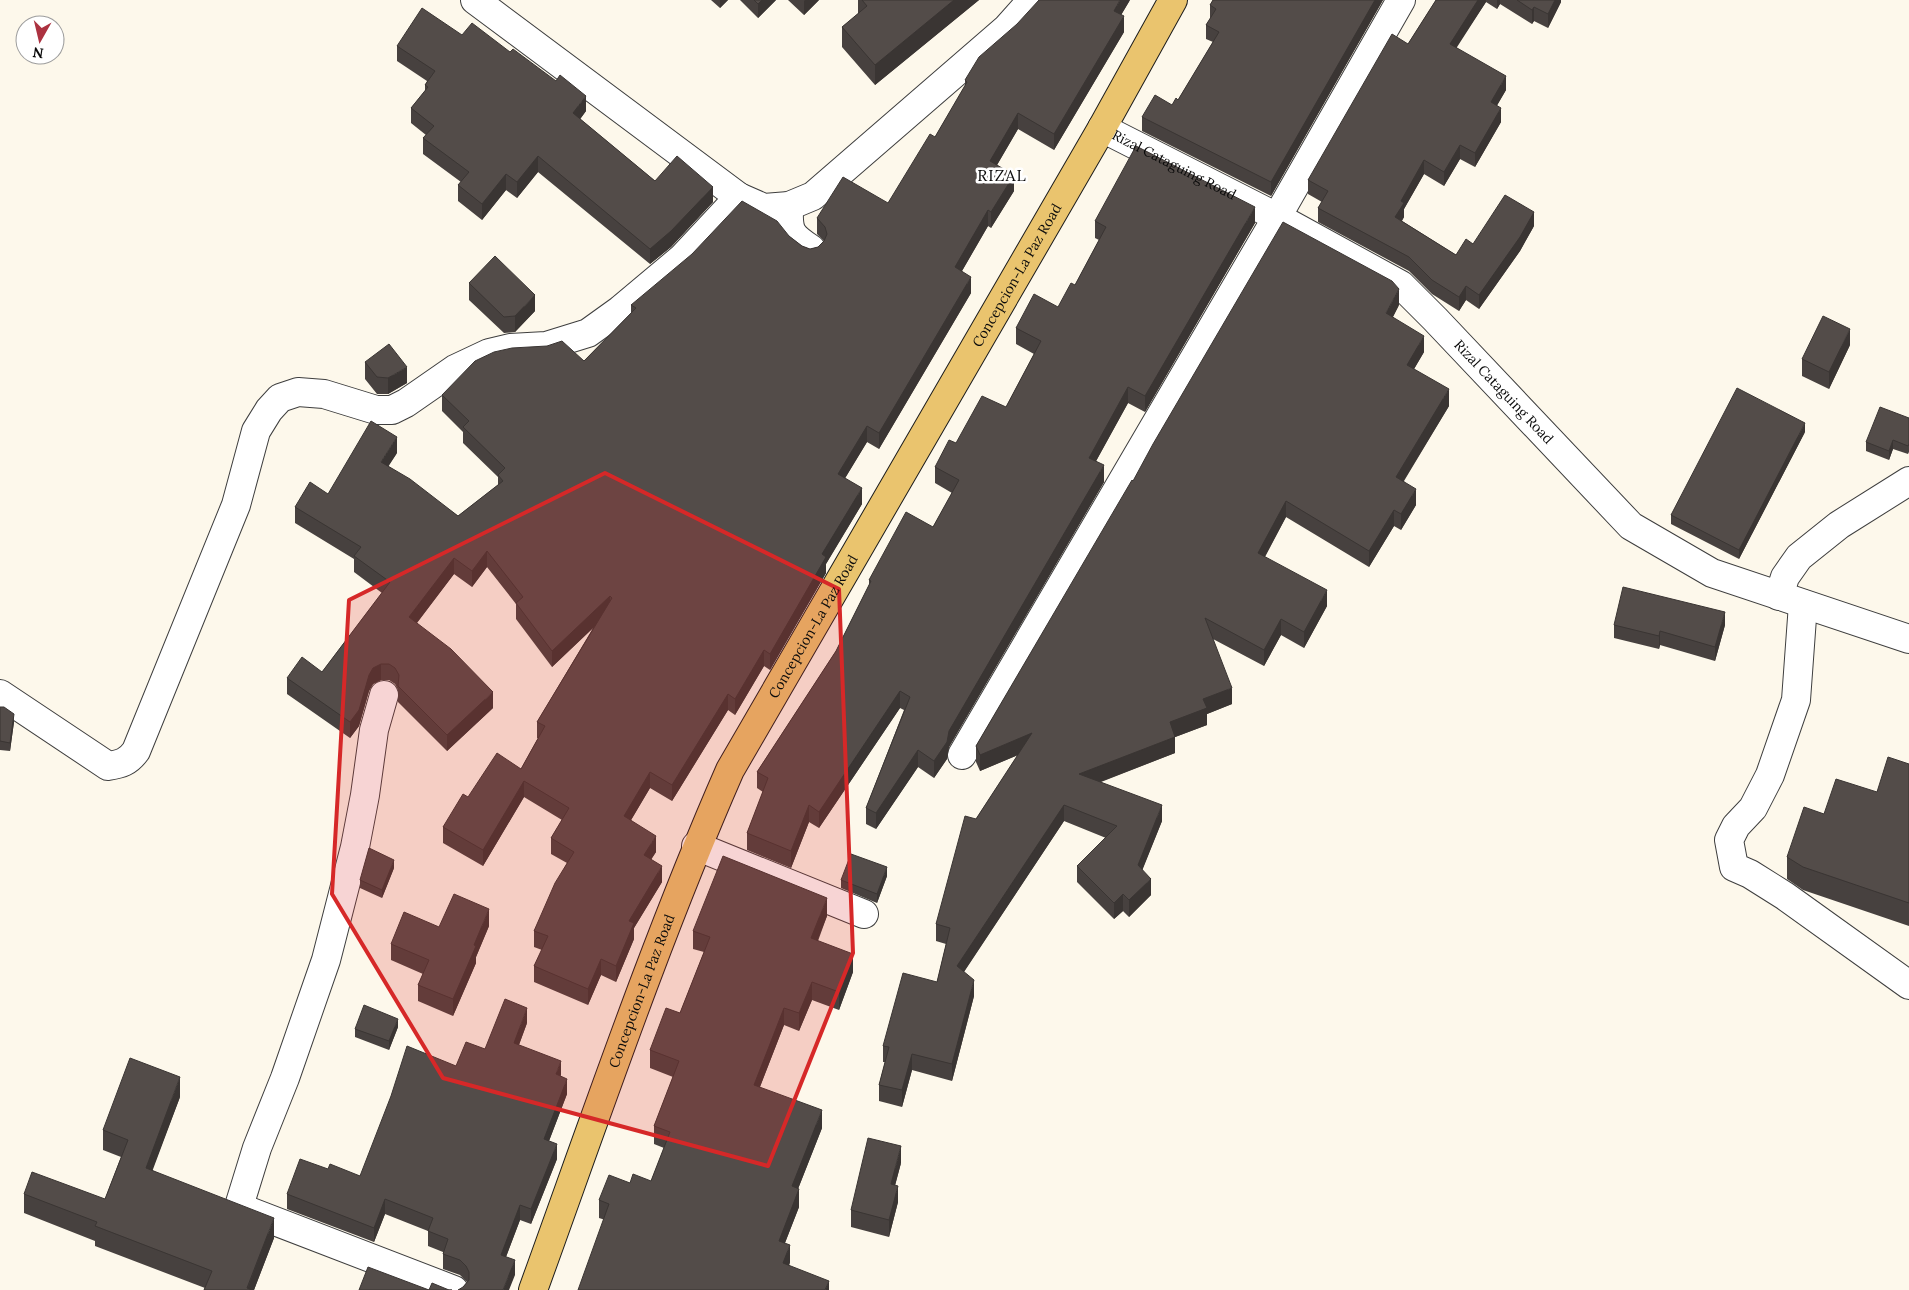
<svg xmlns="http://www.w3.org/2000/svg" width="1909" height="1290" font-family="Lora,serif">
<rect width="100%" height="100%" fill="#fdf8eb"/>
<g fill="none" stroke-linecap="round" stroke-linejoin="round">
<g stroke="#3e3e3e" stroke-width="30">
<g id="minor">
<path d="M475,0l264,197 25,11 25,-2 24,-10 194,-168 25,-28"/>
<path id="s1" d="M1102,128l175,89 124,68 34,34 196,207 81,47 197,66"/>
<path d="M789,206c-1,26 1,29 22,43"/>
<path d="M1779,596l6,-19 14,-20 40,-32 70,-44"/>
<path d="M1803,604l-7,96 -26,75 -17,33 -17,18 -7,14 5,27 16,7 35,22 124,89"/>
<path d="M0,694l108,72c13,-2 20,-4 28,-15l100,-246 20,-74 13,-21 11,-12 18,-6 26,2 52,16h16l14,-7 49,-34 34,-16 21,-5 36,-2 42,-13 32,-23 62,-52 57,-61"/>
<path d="M384,695l-10,35 -9,65 -10,52 -29,113 -41,118 -28,70 -17,55 6,7 208,80"/>
<path d="M962,755l315,-538 124,-217"/>
<path d="M696,846l168,68"/>
</g>
</g>
<g stroke="#1c1c1c" stroke-width="30">
<g id="major">
<path id="s2" d="M533,1290c63,-174 123,-351 197,-520l372,-642 71,-128"/>
</g>
</g>
<use href="#minor" stroke="#fff" stroke-width="28"/>
<use href="#major" stroke="#eac46e" stroke-width="28"/>
</g>
<path fill="#47413f" d="M711,0h17l-8,8z
M740,0h36l-18,18z
M788,0h31l-15,15z
M858,0h121l-104,85 -33,-38v-20l16,-13z
M1130,0l-9,15 3,17 -70,118 -36,-21 -21,36 17,26 -23,37 -3,-2 -26,45 9,22 -92,156 -12,-7 -22,36 17,26 -36,60v9l-56,97 -6,-4 -29,49 -7,-5 -56,91 -22,-13 -19,32 25,32 -5,7 11,23 -28,46v11l-18,43 -15,-7 -13,30 -54,-23v-16l8,-16 -8,-3v-16l33,-68 -16,-9v-16l11,-18 -38,-23 -41,69 -40,-23v-16l25,-30 53,-28 17,-31h-1v-16l56,-94 -41,39 -36,-48v-15l-29,-37 -15,20 -18,-13 -37,49 76,85 -46,43 -49,-49v-12l-3,-6 -6,-4h-8l-8,4 -4,7 -10,35 -9,12 -63,-44v-16l35,-6 60,-79 -28,-21v-13l-59,-36v-16l33,-13 69,-41 -9,13 70,50 40,-31v-8l-35,-34v-11l-21,-21v-16l142,-34 47,-48v-8l158,-69 13,10 8,3 8,-2 6,-6 -7,-7v-16l71,-15 47,-66 30,-51v-6z
M1213,0h170l-112,196 -129,-65v-14l30,-12 6,-5 35,-58 -7,-3v-14l4,-6v-14z
M1436,0h125v2l-13,26 -14,-7 -2,3 -32,-20 -3,5 -11,-7 -30,45 50,43 -9,15 4,17 -26,45 -15,-8 -16,27 -20,-12 -20,35v8l-2,4 54,34 17,-11 61,-18 -14,25 -41,58 -13,-9 -7,11 -27,-17 -23,-23 -91,-49v-14l4,-6 -14,-8v-14l100,-136z
M462,35l124,76 -6,8 75,62 58,21 -42,45 -21,17 -112,-92 -21,26 -11,-8 -24,30 -24,-19v-16l3,-3 -38,-28v-16l3,-3 -15,-12v-15l14,-17v-6l2,-4 -30,-20v-15z
M1095,221l160,2 -110,189 -17,-9 -32,58 8,21 -155,265 -2,12 -13,19 -16,-11 -42,62 -10,-5v-16l38,-98 -4,-2 -81,120 -10,-6 -18,46 -44,-18v-17l16,-41 -6,-4v-16l79,-121 33,-66v-5l64,-53 19,-34 -17,-10v-16l21,-24 50,-36 28,-53 -18,-10v-16l42,-21 17,-22 24,-45 -4,-2z
M469,283l66,28 -20,21 -11,1 -35,-33z
M1399,305l-6,12 31,35 -10,17 35,37 -45,75 12,24 -15,25 -7,-4 -25,41 -83,-50 -21,40 62,49 -23,42 -23,-13 -17,31 -51,-27 19,65 -25,10v11l-32,12v16l-74,29 61,39 -20,49 9,25 -22,22 -6,-6 -9,8 -37,-37v-16l29,-28 -42,-17 -100,151 10,24 -22,85 -40,-11 -10,37 -23,-6v-16l6,-23h-2v-16l54,-64 9,-38 -10,-3v-17l40,-105 42,-64 -38,16 -4,-9v-16l157,-265z
M1850,345l-21,44 -27,-13v-17z
M365,362l42,21 -19,11h-11l-12,-15z
M1909,418v34l-1,2 -15,-5 -4,11 -23,-9v-9z
M1805,432l-66,127 -68,-35v-9z
M1614,625h111l-10,36 -55,-16 -1,4 -45,-11z
M0,707l14,15 -4,29 -10,-1z
M1909,764v162l-106,-36 -16,-11v-22l37,-43 53,-22z
M394,868l-12,30 -22,-10v-8z
M887,876l-10,27 -36,-15v-8z
M827,916l-9,25 35,31 -14,38 -27,-10 -13,31 -15,-6 -24,62 62,41 -24,61 1,18 -14,36 5,19 -1,4 40,24 -230,-72v-18l31,-17 21,-2 13,-33 -10,-4v-18l19,-49 -23,-9v-18l30,-37 24,-61 -11,-3v-18z
M489,926l-13,31v6l-23,53 -35,-15v-16l5,-11 -32,-14v-16l48,-17z
M527,1023l-8,22 42,31 6,18 -18,47 8,18 -26,65 -11,-4 -14,37 9,18 -52,12 4,-5 -7,-7 -17,-6v-17l-15,-6v-15l-43,-17 -11,28 -87,-33v-15l41,-25 32,7 96,-110 29,-17z
M398,1027l-9,23 -34,-13v-8z
M180,1097l-28,73 122,68 -20,52h-50l1,-2 -110,-42v-5l-71,-28v-19l81,5 16,-42 -18,-7v-20z
M901,1163l-6,22 3,17 -9,35 -38,-10v-17z"/>
<path fill="#3a3533" d="M720,0h8l-8,8z
M762,0h14l-18,18v-14z
M805,0h14l-15,15v-14z
M954,0h25l-104,85v-20z
M1120,0h10l-16,27v-16z
M1375,0h8l-112,196v-14z
M1478,0h8v2l-36,56v-14z
M1497,0h3v4l-3,5z
M1555,0h6v2l-13,26v-14z
M1534,7v14l-2,3v-14z
M1124,16v16l-70,118v-16z
M1506,76v14l-15,26v-14z
M586,96v15l-13,18v-16z
M1501,108v14l-26,45v-14z
M1018,113v16l-28,48v-16z
M1460,145v14l-16,27v-14z
M538,156v16l-21,26v-16z
M1424,160v14l-20,35v8l-9,14v-14l6,-16z
M506,174v16l-24,30v-16z
M1014,175v16l-23,37v-16z
M713,187v15l-42,45 -21,17v-15z
M1255,207v16l-110,189v-16z
M988,210v16l-33,57v-16z
M1534,212v14l-14,25 -41,58v-14z
M971,277v16l-92,156v-16z
M1466,286v14l-7,11v-14z
M1399,289v16l-13,25v-17z
M535,295v16l-20,21v-16z
M1850,329v16l-21,44v-17z
M1424,336v16l-17,29v-16z
M407,367v16l-19,11v-16z
M1128,387v16l-39,71v-16z
M1449,389v17l-53,87v-16z
M1805,423v9l-66,127v-9z
M867,426v16l-29,48v-16z
M397,437v16l-16,25v-16z
M1893,440v9l-4,11v-9z
M1104,465v17l-155,265 -2,12 -13,19v-17l15,-30z
M862,488v16l-36,60v9l-56,97v-16l52,-100z
M1416,489v16l-15,25v-16z
M1286,501v16l-28,52v-16z
M1394,510v16l-25,41v-16z
M487,551v16l-15,20v-16z
M454,558v16l-45,59v-16z
M1327,590v16l-23,42v-16z
M610,596v16l-58,55v-16z
M1725,612v13l-10,36v-14z
M1281,619v16l-17,31v-16z
M1660,631v14l-1,4v-13z
M764,650v16l-29,49v-16z
M381,664v16l-8,4 -4,7 -10,35 -9,12v-16l19,-47 4,-7z
M1232,688v16l-25,10v11l-37,14v-17l33,-23z
M900,691v17l-81,120v-16z
M493,692v16l-46,43v-16z
M728,694v16l-56,91v-16z
M14,714v8l-4,29v-8z
M1032,733v16l-52,22v-16z
M1175,737v16l-96,37v-16z
M918,750v17l-42,62v-16z
M650,772v16l-26,44v-16z
M524,781v16l-41,69v-16z
M809,805v17l-18,46v-17z
M1064,805v16l-107,161v-16z
M1162,805v16l-24,60v-16z
M656,836v16l-12,19v-16z
M394,860v8l-12,30v-8z
M662,866v16l-28,46v11l-18,43v-16l13,-45z
M887,867v9l-10,27v-9z
M1151,879v16l-22,22v-17z
M1123,894v17l-9,8v-16z
M827,898v18l-16,40v-18z
M489,909v17l-13,31v6l-23,53v-17l21,-54z
M853,954v18l-14,38v-18z
M601,959v16l-13,30v-16z
M974,980v16l-22,85v-17z
M812,982v18l-13,31v-18z
M527,1008v15l-13,35v-15z
M784,1008v17l-30,77v-17z
M398,1019v8l-9,23v-9z
M912,1054v16l-10,37v-17z
M561,1061v15l-5,-2z
M180,1077v20l-34,91v-20z
M567,1079v15l-23,60v-15z
M822,1110v18l-30,76v-18z
M557,1144v15l-26,65v-15z
M901,1146v17l-10,38v-17z
M898,1186v16l-9,35v-17z
M799,1189v18l-20,51v-17z
M385,1199v15l-11,28v-14z
M520,1205v15l-19,50v-15z
M274,1218v20l-20,52h-7z
M790,1245v17l-7,19v-18z
M515,1260v15l-6,15h-6z
M829,1281v9h-4z"/>
<path fill="#534c49" stroke="#3a3533" d="M754,0h8l-4,4z
M862,0h92l-79,65 -33,-38 25,-21z
M1039,0h81l-6,11 10,5 -70,118 -36,-21 -28,48 24,14 -23,37 -3,-2 -33,57 16,10 -92,156 -12,-7 -29,48 24,14 -40,66 4,3 -56,97 -6,-4 -29,49 -7,-5 -56,91 -22,-13 -26,44 32,20 -12,19 18,11 -33,55 5,2 -18,43 -15,-7 -13,30 -54,-23 14,-30 -14,-5 21,-48 19,-31 -23,-14 18,-30 -45,-27 -41,69 -40,-23 20,-33 5,3 29,-44 24,16 24,-43 -8,-4 75,-124 -2,-2 -58,55 -36,-48 7,-6 -36,-46 -15,20 -18,-13 -45,59 42,32 42,43 -46,43 -49,-49 1,-11 -4,-7 -6,-4h-8l-8,4 -4,7 -10,35 -9,12 -63,-44 15,-21 20,15 68,-90 -36,-26 7,-9 -66,-40 15,-25 18,12 43,-73 26,16 -16,25 29,17 48,37 45,-35 -5,-6 7,-7 -42,-41 6,-6 -27,-26 33,-34 19,-9 18,-4 35,-2 15,-5 22,20 52,-53 -5,-3 61,-51 50,-53 35,20 12,15 13,10 8,3 8,-2 6,-6 3,-7 -2,-7 -8,-9 26,-41 45,26 42,-69 5,3 32,-55 -2,-2 14,-23 38,-33z
M1213,0h162l-104,182 -129,-65 13,-22 17,10 4,-7 2,2 41,-68 -13,-7 10,-16 -6,-4z
M1436,0h42l-28,44 56,32 -15,26 10,6 -26,45 -15,-8 -16,27 -20,-12 -23,41 3,2 -9,14 61,38 10,-16 7,5 32,-49 29,17 -14,25 -41,58 -13,-9 -7,11 -27,-17 -23,-23 -91,-49 10,-17 -20,-11 84,-146 16,10z
M1517,0h38l-7,14 -14,-7 -2,3z
M422,8l40,27 10,-12 38,29 3,-3 43,32 4,-6 26,21 -13,17 82,68 22,-25 36,31 -42,44 -21,18 -112,-93 -21,26 -11,-8 -24,30 -24,-19 11,-13 -46,-34 11,-12 -23,-18 17,-21 -3,-2 10,-14 -38,-25z
M1136,146l119,61 -110,189 -17,-9 -39,71 15,7 -155,266 -2,11 -13,19 -16,-11 -42,63 -10,-5 44,-111 -10,-6 -81,121 -10,-7 -18,46 -44,-18 21,-55 -11,-6 79,-121 35,-70 -2,-1 37,-68 27,15 26,-47 -24,-13 14,-27 7,3 26,-47 24,11 35,-66 -25,-13 18,-34 24,13 13,-24 4,2 31,-58 -11,-6z
M1283,222l109,59 7,8 -13,24 38,23 -17,29 42,24 -53,88 20,12 -15,25 -7,-4 -25,41 -83,-50 -28,52 69,37 -23,42 -23,-13 -17,31 -59,-32 27,70 -29,11 4,9 -37,14 5,15 -96,37 83,31 -24,60 13,14 -22,21 -6,-6 -9,9 -37,-37 40,-40 -53,-21 -107,161 17,14 -22,84 -40,-10 -10,36 -23,-5 10,-38 -6,-1 20,-73 34,9 13,-54 -14,-4 29,-108 11,3 56,-86 -52,22 -4,-9 156,-266 1,1 20,-37z
M495,256l40,39 -20,21 -11,1 -35,-34z
M1823,316l27,13 -21,43 -27,-13z
M389,344l18,23 -19,11 -11,-1 -12,-15z
M1737,388l68,35 -66,127 -68,-35z
M1880,407l29,11v26l-1,2 -15,-6 -4,11 -23,-9z
M1623,587l102,25 -10,35 -55,-16 -1,5 -45,-11z
M0,707h4l10,7 -4,29 -10,-2z
M1888,757l21,7v139l-106,-36 -16,-10 17,-50 20,7 12,-35 41,13z
M369,848l25,12 -12,30 -22,-10z
M851,854l36,13 -10,27 -36,-14z
M723,856l104,42 -16,40 42,16 -14,38 -27,-10 -13,31 -15,-5 -30,77 68,25 -30,76 7,3 -20,52 11,4 -7,18 46,18 -4,9h-247l31,-86 -10,-4 10,-25 21,8 3,-9 18,7 19,-49 -16,-6 25,-65 -29,-11 16,-42 14,5 30,-76 -17,-6z
M454,894l35,15 -15,36 2,1 -23,53 -35,-14 11,-25 -38,-16 13,-32 35,15z
M505,999l22,9 -13,35 47,18 -5,13 11,5 -23,60 13,5 -26,65 -11,-4 -19,50 14,5 -12,30h-45l5,-3 6,-7v-8l-3,-6 -6,-6 -17,-6 5,-15 -20,-8 5,-13 -48,-19 -11,29 -87,-34 13,-35 28,10 2,-5 30,12 31,-80 16,-50 49,20 10,-24 19,7z
M364,1005l34,14 -9,22 -34,-12z
M130,1058l50,19 -34,91 128,50 -27,70 5,2h-48l8,-19 -117,-45 2,-4 -73,-28 8,-22 73,27 23,-59 -25,-10z
M868,1138l33,8 -10,38 7,2 -9,34 -38,-10z
M368,1267l61,23h-70z
M432,1283l17,7h3h-23z"/>
<path fill="#d62828" fill-opacity="0.2" stroke="#d62828" stroke-width="4" stroke-linejoin="round" d="M605,473l234,116 14,364 -85,213 -325,-88 -111,-184 17,-294z"/>
<g text-anchor="middle" dominant-baseline="central" stroke-width="5" stroke-linejoin="round" paint-order="stroke">
<g font-size="14" fill="#0b0b0b" stroke="#fff">
<text stroke="none"><textPath href="#s1" startOffset="81">Rizal Cataguing Road</textPath></text>
<text stroke="none"><textPath href="#s2" startOffset="1128">Concepcion-La Paz Road</textPath></text>
<text stroke="none"><textPath href="#s1" startOffset="486">Rizal Cataguing Road</textPath></text>
<text stroke="none"><textPath href="#s2" startOffset="722">Concepcion-La Paz Road</textPath></text>
<text stroke="none"><textPath href="#s2" startOffset="318">Concepcion-La Paz Road</textPath></text>
</g>
<g font-size="16" letter-spacing="1" fill="#0b0b0b" stroke="#fff">
<text x="1002" y="175">RIZAL</text>
</g>
</g>
<g transform="translate(40 40) rotate(188)"><circle r="24" fill="#ffffff" stroke="#9d9d9d"/>
<path d="M0-4L9 19L0 12L-9 19Z" fill="#ac3240"/>
<text y="-8" font-size="14" font-weight="bold" text-anchor="middle" fill="#0b0b0b">N</text>
</g>
</svg>
